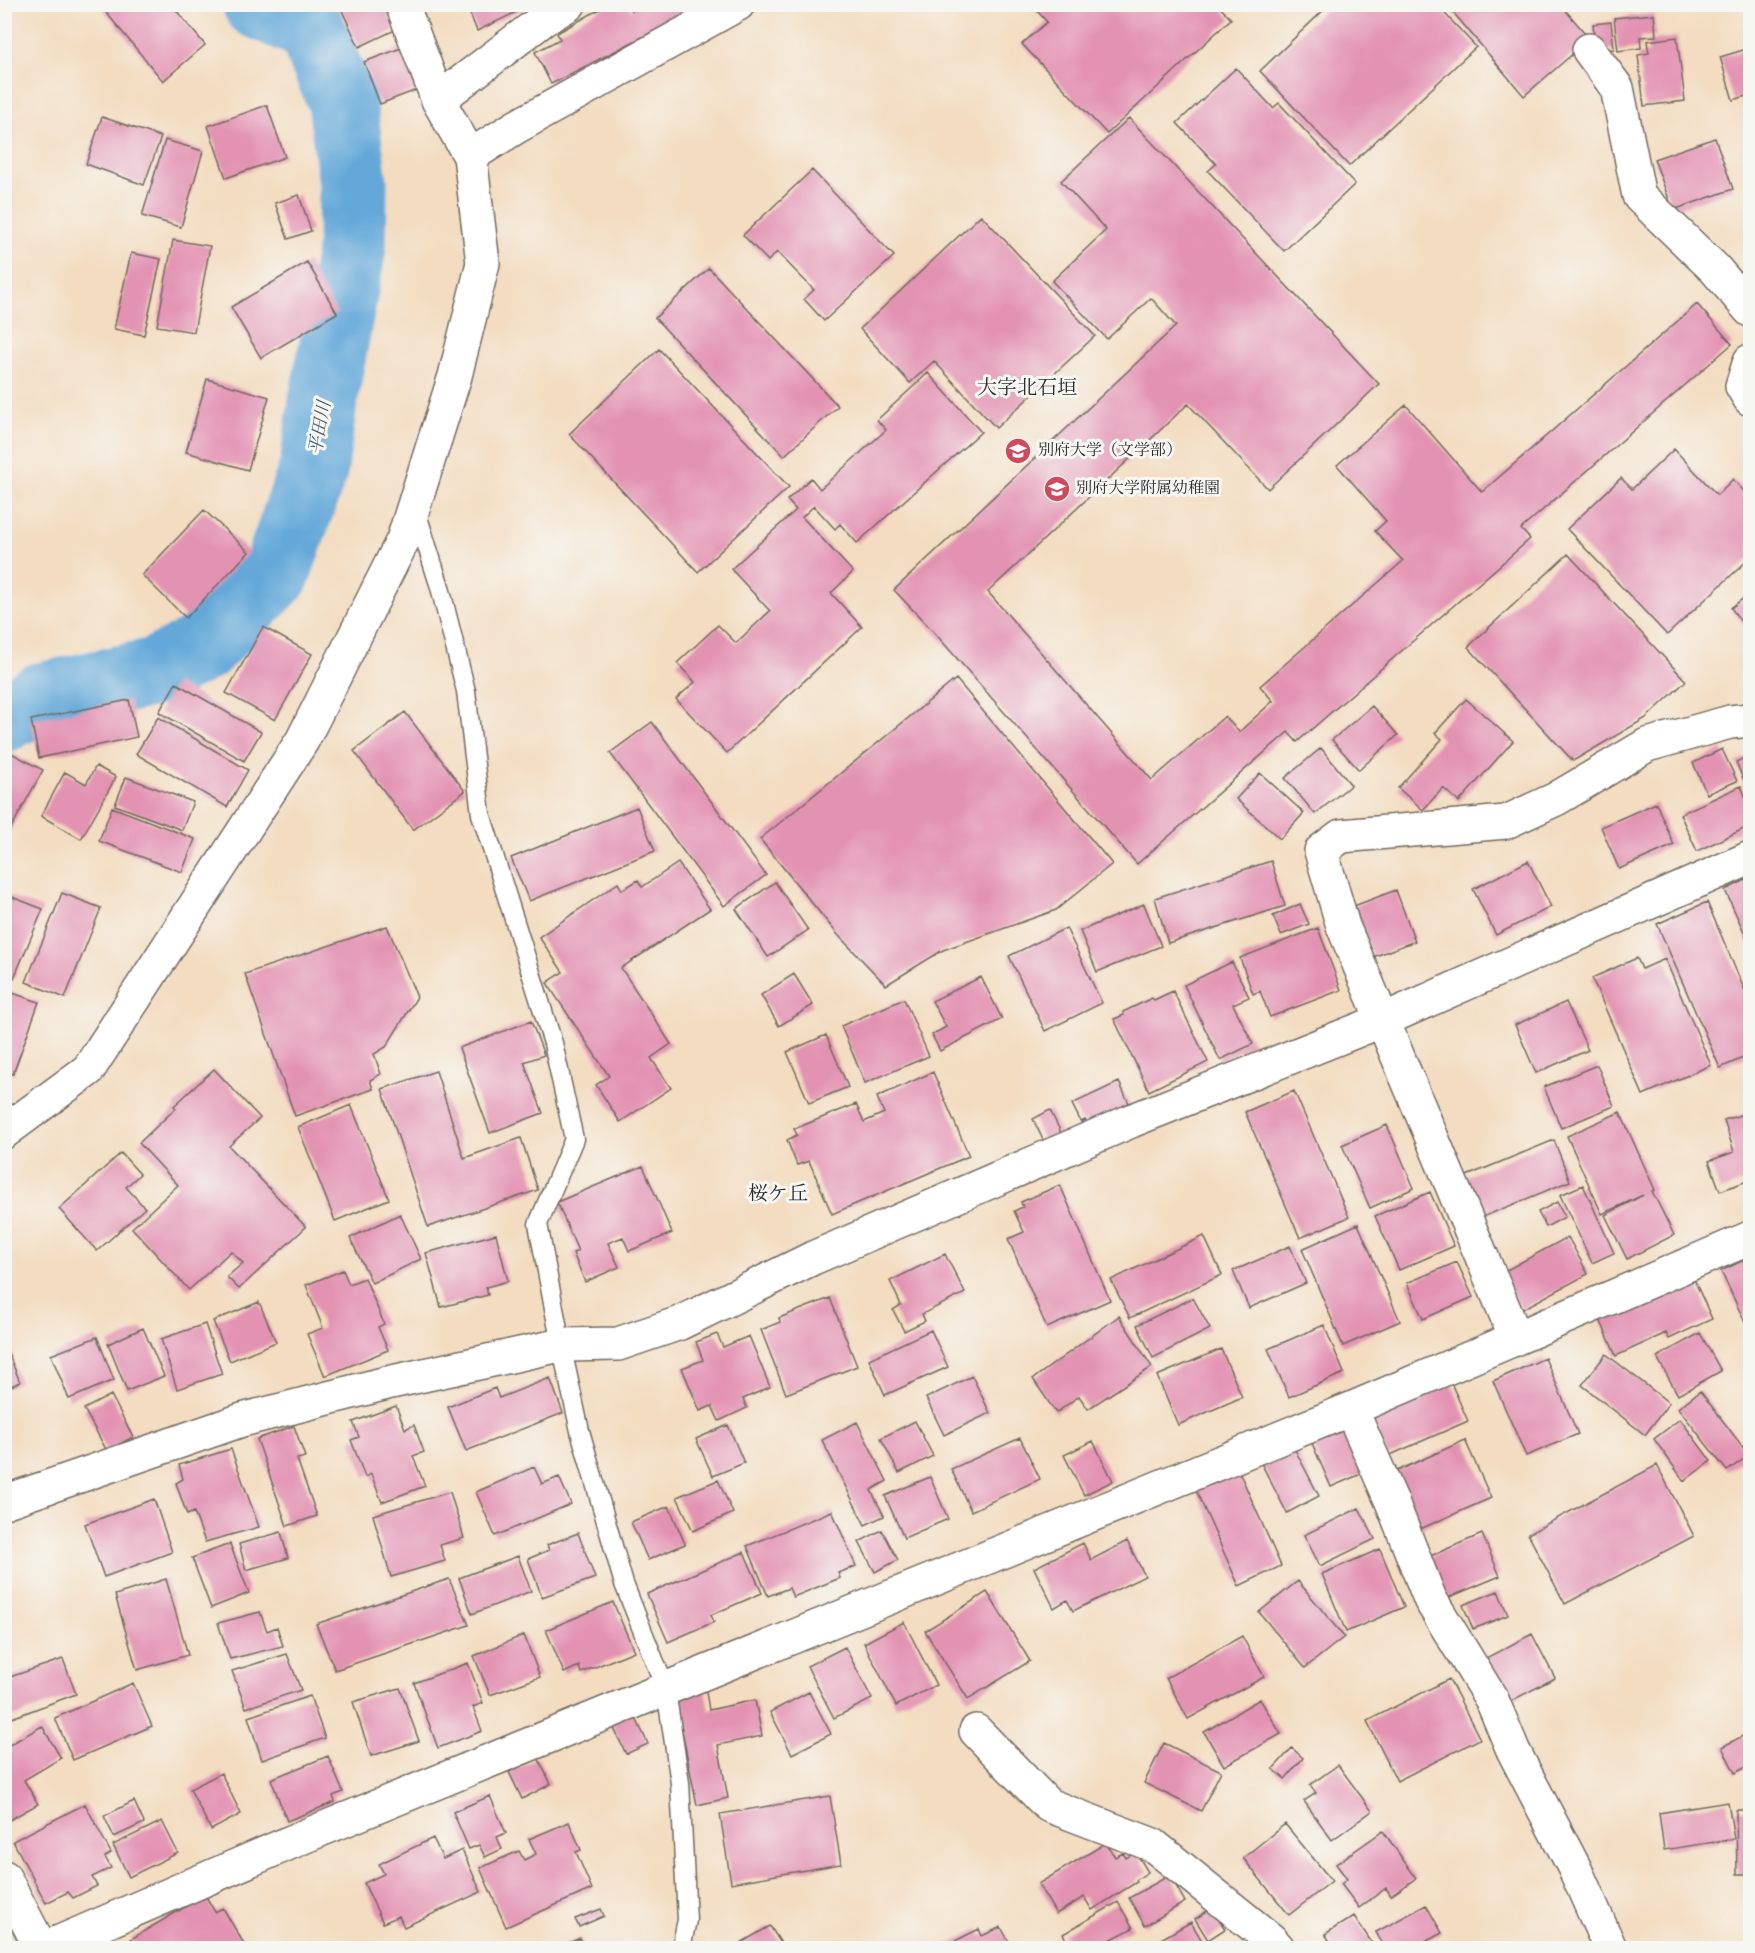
<svg xmlns="http://www.w3.org/2000/svg" width="1755" height="1953" font-family="'IM FELL English','Noto Serif JP',serif">
<rect width="100%" height="100%" fill="#f6f6f2"/>
<filter id="ink" filterUnits="userSpaceOnUse"><feTurbulence type="fractalNoise" baseFrequency=".0167" numOctaves="2"/><feDisplacementMap in="SourceGraphic" scale="12" xChannelSelector="R" yChannelSelector="G"/><feConvolveMatrix kernelMatrix="1 2 1 2 8 2 1 2 1" color-interpolation-filters="sRGB"/></filter>
<filter id="wash" filterUnits="userSpaceOnUse"><feTurbulence type="fractalNoise" baseFrequency=".008" numOctaves="4" result="noise"/><feDisplacementMap in="SourceGraphic" scale="24" xChannelSelector="R" yChannelSelector="G"/><feGaussianBlur stdDeviation="1.35" result="paint"/><feColorMatrix in="noise" values="0 0 0 0 0 0 0 0 0 0 0 0 0 0 0 0 0 1.4 0 .05"/><feComposite in="paint" operator="in"/></filter>
<g filter="url(#wash)">
<rect width="100%" height="100%" fill="#f3dcbf"/>
<g fill="none" stroke-linecap="round" stroke-linejoin="round">
<path stroke="#64a8d9" stroke-width="69" d="M4,718l37,-21 114,-25 47,-24 74,-74 38,-107 9,-66 29,-154 1,-65 -11,-80 -32,-75 -53,-23"/>
</g>
<g id="blocks">
<path fill="#e393b2" d="M99,4h72l34,41 -42,36z
M339,4h45l11,26 -36,17z
M466,4h67l-56,27z
M630,4h63l2,6 -144,74 -16,-32 25,-13 -3,-6 50,-28h21l4,6 1,-1z
M1031,4h186l14,15 -124,115 -85,-90 25,-22z
M1330,4h106l40,43 -127,119 -89,-95z
M1446,4h114l30,35 -66,57z
M1654,14l2,22 -16,1 1,11 -23,3 -4,-33z
M1611,22l3,27 -18,2 -3,-27z
M1677,37l8,64 -41,5 -6,-51 11,-2 -2,-12z
M404,47l15,42 -39,15 -16,-42z
M1750,48v47l-17,5 -13,-43z
M1236,68l37,40 6,-5 76,81 -71,67 -76,-80 8,-7 -39,-41z
M267,105l18,52 -59,21 -18,-52z
M102,117l59,20 -17,48 -58,-21z
M1129,118l250,266 -111,105 -80,-85 -200,188 164,188 73,-64 14,16 34,-31 -13,-15 143,-125 -28,-30 11,-10 -49,-56 69,-60 76,87 215,-188 35,40 -211,185 9,10 -233,203 -9,-10 -151,132 -204,-233 -39,-41 282,-264 -25,-28 -44,41 -55,-58 54,-51 -45,-49z
M1715,138l18,51 -60,21 -19,-51z
M165,140l38,11 -22,76 -39,-11z
M812,170l82,86 -70,65 -20,-22 10,-9 -37,-38 -9,9 -25,-26z
M299,195l12,36 -23,8 -13,-36z
M981,215l114,121 -99,92 -62,-67 -24,22 -50,-54z
M173,240l37,6 -16,86 -37,-6z
M131,253l30,6 -17,76 -30,-6z
M307,262l30,51 -76,45 -30,-51z
M709,268l129,138 -54,50 -129,-138z
M659,349l130,138 -91,85 -129,-138z
M928,373l53,59 -124,111 -17,-19 -5,5 -21,-23 -12,11 51,55 -22,21 31,34 -135,126 -51,-54 19,-17 -18,-19 41,-38 18,18 34,-32 -39,-42 65,-59 -9,-10 24,-22 9,11 66,-59 -9,-10z
M207,379l62,18 -21,73 -62,-18z
M1674,449l43,46 16,-16 17,19v60l-83,77 -100,-106 54,-51 11,11z
M204,510l45,42 -63,66 -44,-43z
M1568,554l118,127 -40,37 -73,43 -105,-114z
M1750,593v41l-19,-26z
M263,627l49,27 -37,66 -49,-27z
M956,679l156,185 -56,46 -113,40 -57,35 -48,-50 -78,-96z
M176,683l85,49 -17,29 -85,-49z
M1466,699l47,42 -54,61 -16,-14 -20,22 -25,-22 44,-49 -7,-6z
M129,700l8,37 -98,21 -8,-38z
M1372,706l26,29 -39,35 -27,-30z
M405,712l60,79 -52,39 -59,-79z
M158,717l90,53 -21,37 -91,-53z
M652,722l114,153 -42,31 -114,-153z
M1321,748l30,37 -36,29 -30,-36z
M4,749l39,21 -39,71z
M1722,749l15,32 -30,13 -14,-31z
M1750,755v40l-14,-33z
M96,766l20,11 -35,62 -40,-23 24,-44 21,12z
M1260,773l44,40 -24,26 -44,-40z
M126,777l67,25 -11,28 -67,-25z
M1741,786l9,22v18l-53,25 -17,-37z
M1656,803l18,42 -55,24 -18,-42z
M112,807l83,32 -13,33 -83,-31z
M637,807l18,44 -126,50 -18,-43z
M1271,861l14,45 -117,37 -13,-45z
M1528,861l23,46 -55,28 -23,-46z
M678,863l32,46 -89,59 50,76 -20,14 20,30 -51,34 -24,-37 13,-9 -62,-93 16,-11 -24,-35 79,-54 4,7 16,-10 4,7z
M1750,878v67l-25,-55z
M775,882l33,48 -40,27 -32,-48z
M1396,890l19,51 -42,16 -19,-51z
M62,893l39,15 -36,90 -39,-16z
M4,894l39,15 -29,69 -10,-3z
M1707,902l43,101v52l-30,13 -63,-144z
M1144,904l17,42 -64,26 -17,-41z
M1300,904l9,20 -28,11 -8,-19z
M387,926l30,71 -31,50 -12,7 7,20 -11,6 3,9 -78,27 -50,-142z
M1066,928l36,75 -57,28 -36,-75z
M1318,928l23,62 -71,27 -10,-26 -7,3 -13,-36z
M1637,958l5,11 23,-10 46,106 -68,30 -51,-117z
M1232,962l17,35 -16,7 20,40 -33,16 -36,-75z
M794,974l19,31 -34,21 -18,-31z
M981,977l21,42 -62,32 -8,-16 14,-8 -14,-26z
M4,990l35,12 -26,72 -9,-3z
M1173,991l35,71 -59,29 -35,-72 10,-4 -1,-3 29,-14 2,2z
M904,999l25,57 -64,27 -24,-57z
M1566,1002l22,48 -52,23 -21,-48z
M531,1021l13,34 -20,7 19,51 -53,20 -31,-85z
M826,1035l22,52 -39,16 -22,-51z
M1597,1065l17,41 -53,22 -17,-41z
M214,1069l46,49 -31,28 77,81 -67,62 -12,-12 16,-14 -12,-12 -42,39 -57,-62 46,-43 -39,-42 37,-35 -2,-2z
M436,1071l28,87 57,-20 17,52 -110,37 -46,-138z
M933,1072l36,84 -137,58 -23,-53 -12,4 -10,-25 10,-5 -3,-6 62,-25 8,18 20,-9 -7,-16z
M1119,1082l14,30 -42,20 -6,-12 -4,2 -9,-18z
M1294,1091l55,126 -49,21 -55,-126z
M351,1105l38,94 -54,22 -37,-94z
M1050,1110l14,29 -17,9 -14,-29z
M1620,1112l35,78 -3,1 22,44 -47,24 -22,-44 38,-20 -41,19 -35,-78z
M1750,1112v68l-30,11 -11,-30 25,-9 -10,-32z
M1387,1125l27,63 -44,20 -28,-63z
M1554,1140l16,41 -90,37 -16,-41z
M121,1153l19,21 -14,13 19,21 -48,43 -38,-42z
M643,1166l29,67 -43,18 -6,-14 -15,6 11,24 -34,15 -12,-29 5,-2 -21,-49z
M1060,1185l50,115 -63,28 -39,-89 16,-7 -10,-21 9,-4 -2,-5z
M1583,1185l31,68 -22,10 -32,-68z
M1430,1192l24,54 -55,24 -24,-54z
M1557,1202l8,15 -19,10 -8,-15z
M400,1214l21,45 -49,24 -22,-45z
M1358,1224l42,97 -57,25 -41,-97z
M496,1234l12,47 -22,6 2,8 -47,12 -15,-54z
M1204,1236l18,39 -92,43 -19,-38z
M1568,1237l20,37 -67,36 -20,-37z
M1290,1246l16,37 -57,25 -16,-37z
M945,1254l20,39 -43,21 3,7 -21,10 -11,-21 8,-5 -11,-24z
M1750,1257v76l-29,-62z
M1457,1262l16,35 -50,22 -16,-36z
M343,1270l6,14 16,-6 19,46 -6,3 10,23 -63,26 -18,-42 16,-6 -17,-43z
M1692,1275l20,44 -43,20 -3,-6 -50,23 -17,-39z
M830,1298l27,68 -71,28 -25,-64 19,-8 -1,-4z
M1193,1298l17,31 -57,29 -16,-33z
M259,1302l17,40 -46,19 -17,-40z
M1119,1316l33,51 -64,42 -9,-13 -23,17 -23,-34z
M205,1324l17,50 -45,15 -16,-50z
M1324,1325l20,48 -55,24 -21,-48z
M143,1328l21,48 -37,15 -19,-47z
M931,1330l17,37 -63,28 -16,-36z
M1700,1333l21,38 -43,24 -21,-38z
M717,1334l6,13 26,-11 21,51 -27,12 4,9 -28,13 -7,-15 -12,5 -18,-43 21,-8 -7,-18z
M97,1337l17,43 -45,19 -18,-44z
M5,1345l15,37 -15,7z
M1221,1349l21,48 -64,28 -21,-49z
M1606,1354l63,49 -24,32 -63,-50z
M1545,1358l33,76 -52,22 -33,-75z
M972,1376l18,37 -46,22 -18,-37z
M1448,1376l20,45 -80,35 -20,-44z
M550,1378l13,35 -97,38 -18,-44 47,-19 4,10z
M1700,1391l49,64 -22,16 -49,-63z
M111,1395l22,42 -26,14 -23,-42z
M396,1406l9,23 9,-4 10,27 -11,4 12,30 -43,16 -11,-28 -6,3 -14,-37 8,-3 -6,-15z
M1680,1419l31,42 -27,20 -30,-42z
M915,1421l18,35 -34,17 -18,-35z
M857,1422l30,59 -16,9 13,26 -19,9 -43,-85z
M728,1425l16,38 -31,13 -17,-37z
M294,1426l11,31 -8,2 20,57 -30,10 -30,-87z
M1344,1427l19,46 -32,14 -20,-46z
M1020,1438l20,41 -69,32 -20,-42z
M1465,1440l26,58 -71,31 -25,-57z
M1093,1441l20,40 -29,14 -20,-40z
M1292,1444l27,52 -32,17 -27,-52z
M231,1449l28,78 -54,15 -11,-30 -7,3 -11,-32 7,-4 -4,-14z
M1657,1465l37,71 -129,68 -37,-70z
M534,1467l8,17 17,-7 12,27 -76,32 -19,-44z
M1237,1467l44,99 -42,20 -45,-100z
M930,1477l18,42 -44,19 -19,-42z
M718,1480l15,33 -40,18 -16,-34z
M450,1492l14,46 -24,7 5,16 -54,16 -18,-62z
M154,1499l18,53 -68,25 -19,-53z
M669,1506l16,38 -37,16 -17,-38z
M1359,1508l16,31 -55,27 -16,-31z
M832,1511l24,55 -18,7 2,5 -47,19 -4,-9 -21,8 -21,-50z
M882,1530l16,30 -23,12 -16,-30z
M281,1532l7,26 -42,12 -7,-26z
M578,1533l17,45 -53,19 -14,-38 21,-9 -2,-5z
M1482,1534l18,42 -55,23 -17,-42z
M1127,1541l18,35 -72,35 -6,-11 -13,8 -20,-40 49,-25 8,17z
M230,1544l19,49 -38,15 -19,-50z
M1380,1549l24,58 -58,25 -24,-58z
M744,1552l18,41 -51,22 3,7 -46,20 -21,-48z
M518,1556l13,35 -59,23 -13,-36z
M166,1579l22,76 -51,15 -22,-75z
M449,1579l20,46 -134,45 -19,-46z
M1298,1581l46,56 -39,31 -46,-56z
M1498,1591l10,24 -35,14 -10,-24z
M987,1592l43,69 -62,38 -43,-68z
M613,1602l21,49 -53,22 -2,-7 -15,7 -18,-43z
M260,1612l7,19 10,-4 6,19 -53,13 -12,-36z
M904,1622l32,63 -40,21 -32,-63z
M1532,1634l23,44 -46,24 -23,-44z
M524,1635l16,42 -50,18 -16,-39z
M1242,1636l22,41 -76,42 -22,-41z
M845,1647l27,52 -38,19 -27,-52z
M287,1654l14,36 -55,18 -14,-37z
M63,1659l13,35 -67,25 -5,-13v-27z
M468,1663l15,40 -10,4 9,24 -44,17 -24,-65z
M1449,1679l31,60 -83,42 -30,-60z
M133,1683l19,43 -79,34 -18,-42z
M705,1686l4,24 46,-10 7,36 -44,9 10,53 -31,7 -23,-113z
M400,1688l19,53 -48,15 -18,-54z
M809,1692l22,42 -39,20 -22,-42z
M310,1696l15,42 -63,22 -14,-43z
M1260,1699l21,35 -57,32 -20,-34z
M633,1712l15,32 -22,10 -15,-32z
M42,1726l19,32 -37,22 14,24 -34,19v-75z
M1748,1733l2,5v27l-15,8 -13,-26z
M1164,1743l57,28 -20,40 -57,-28z
M1292,1748l11,10 -18,21 -12,-10z
M328,1756l15,36 -10,4 2,6 -48,19 -16,-42z
M538,1758l13,26 -29,15 -13,-27z
M1338,1765l34,46 -40,29 -28,-39 12,-8 -6,-8z
M221,1773l20,41 -30,16 -21,-41z
M490,1796l16,37 -9,4 5,12 -17,8 -6,-12 -10,4 -16,-37z
M830,1796l11,68 -110,19 -11,-69z
M134,1801l10,22 -30,14 -10,-21z
M1728,1802l6,37 -70,11 -5,-37z
M85,1804l26,49 -6,4 6,11 -19,9 5,9 -24,12 -5,-6 -22,11 -33,-62z
M1736,1810h14v64h-13z
M162,1821l16,32 -49,24 -16,-32z
M569,1822l12,28 -5,2 16,37 -86,38 -26,-59 39,-17 5,9 12,-6 -7,-15z
M1285,1824l47,57 -43,34 -46,-57z
M1383,1831l33,47 -25,18 -5,-8 -27,20 -18,-24 6,-5 -11,-15z
M433,1838l10,21 19,-9 19,42 -77,35 -5,-11 -16,7 -19,-40 20,-9 -5,-10z
M1106,1843l9,14 8,-4 3,5 10,-6 12,20 -12,8 1,2 -45,28 -8,-13 -28,17 -18,-30z
M1170,1875l15,27 -40,24 -16,-28z
M205,1895l10,17 8,-4 21,36 -8,4h-100l-5,-9z
M1118,1902l15,26 -27,14 4,6h-39l-8,-14z
M1426,1905l16,28 -28,15h-29l-9,-16z
M1212,1908l13,21 -17,11 -13,-21z
M601,1909l3,7 -25,11 -4,-8z
M1354,1916l20,30 -4,2h-36l-9,-14z
M1191,1922l15,26h-61z
M770,1926l14,22h-52z
M1001,1927l11,21h-64l-1,-3 32,-16 3,7z
M580,1938l5,10h-28z"/>
</g>
</g>
<g filter="url(#ink)">
<use href="#blocks" fill-opacity="0" stroke="#71695f" stroke-width="1.5"/>
<g fill="none" stroke-linecap="round" stroke-linejoin="round">
<g stroke="#71695f" stroke-width="21">
<path id="service" d="M415,508l25,79 26,104 15,123 72,229 21,96 -36,85 23,121 19,86 44,153 42,106 14,93 7,137 -6,28"/>
</g>
<g stroke="#71695f" stroke-width="36">
<path id="minor" d="M1589,50l28,38 22,108 76,73 35,41
M438,100l106,-81 25,-15
M1750,361l-8,25 8,13
M4,1132l84,-62 214,-329 101,-201 52,-164 28,-113 -13,-107 -32,-56 -36,-96
M1516,1338l-173,-412 -22,-75 20,-15 165,-14 50,-23 91,-54 83,-23 20,-2
M1351,1409l41,93 38,97 62,101 21,50 62,119 35,79
M976,1731l72,74 105,40 118,95 7,8
M4,1877l37,71
M46,1948l264,-114 1041,-425 399,-171"/>
</g>
<g stroke="#71695f" stroke-width="36">
<path id="tertiary" d="M470,156l46,-29 222,-123
M4,1502l238,-82 145,-37 174,-38 57,-1 62,-21 133,-65 318,-137 250,-100 369,-163"/>
</g>
<use href="#service" stroke="#fff" stroke-width="18"/>
<use href="#minor" stroke="#fff" stroke-width="33"/>
<use href="#tertiary" stroke="#fff" stroke-width="33"/>
</g>
</g>
<defs>
<g id="university-disc" transform="scale(1.35)"><circle r="9.5" fill="#d1495b" stroke="#f6f6f2"/><path d="M0-5L7-2L0 1L-7-2ZM-4 1L0 2.5L4 1V4Q0 6-4 4Z" fill="#fff"/></g>
<g id="school-disc" transform="scale(1.35)"><circle r="9.5" fill="#d1495b" stroke="#f6f6f2"/><path d="M0-5L7-2L0 1L-7-2ZM-4 1L0 2.5L4 1V4Q0 6-4 4Z" fill="#fff"/></g>
</defs>
<g fill-rule="evenodd">
<use href="#university-disc" x="1018" y="451"/>
<use href="#school-disc" x="1057" y="489"/>
</g>
<g text-anchor="middle" dominant-baseline="central" stroke-width="6" stroke-linejoin="round" paint-order="stroke">
<g font-size="16" fill="#2b2b2b" stroke="#f6f6f2" text-anchor="start">
<text x="1038" y="451">別府大学（文学部）</text>
<text x="1076" y="489">別府大学附属幼稚園</text>
</g>
<g font-size="18" font-style="italic" fill="#3f5768" stroke="#f6f6f2">
<text transform="translate(321 428) rotate(-80)">平田川</text>
</g>
<g font-size="20" fill="#2b2b2b" stroke="#f6f6f2">
<text x="1027" y="388">大字北石垣</text>
<text x="778" y="1194">桜ケ丘</text>
</g>
</g>
<rect width="1755" height="1953" fill="none" stroke="#f6f6f2" stroke-width="24"/>
</svg>
